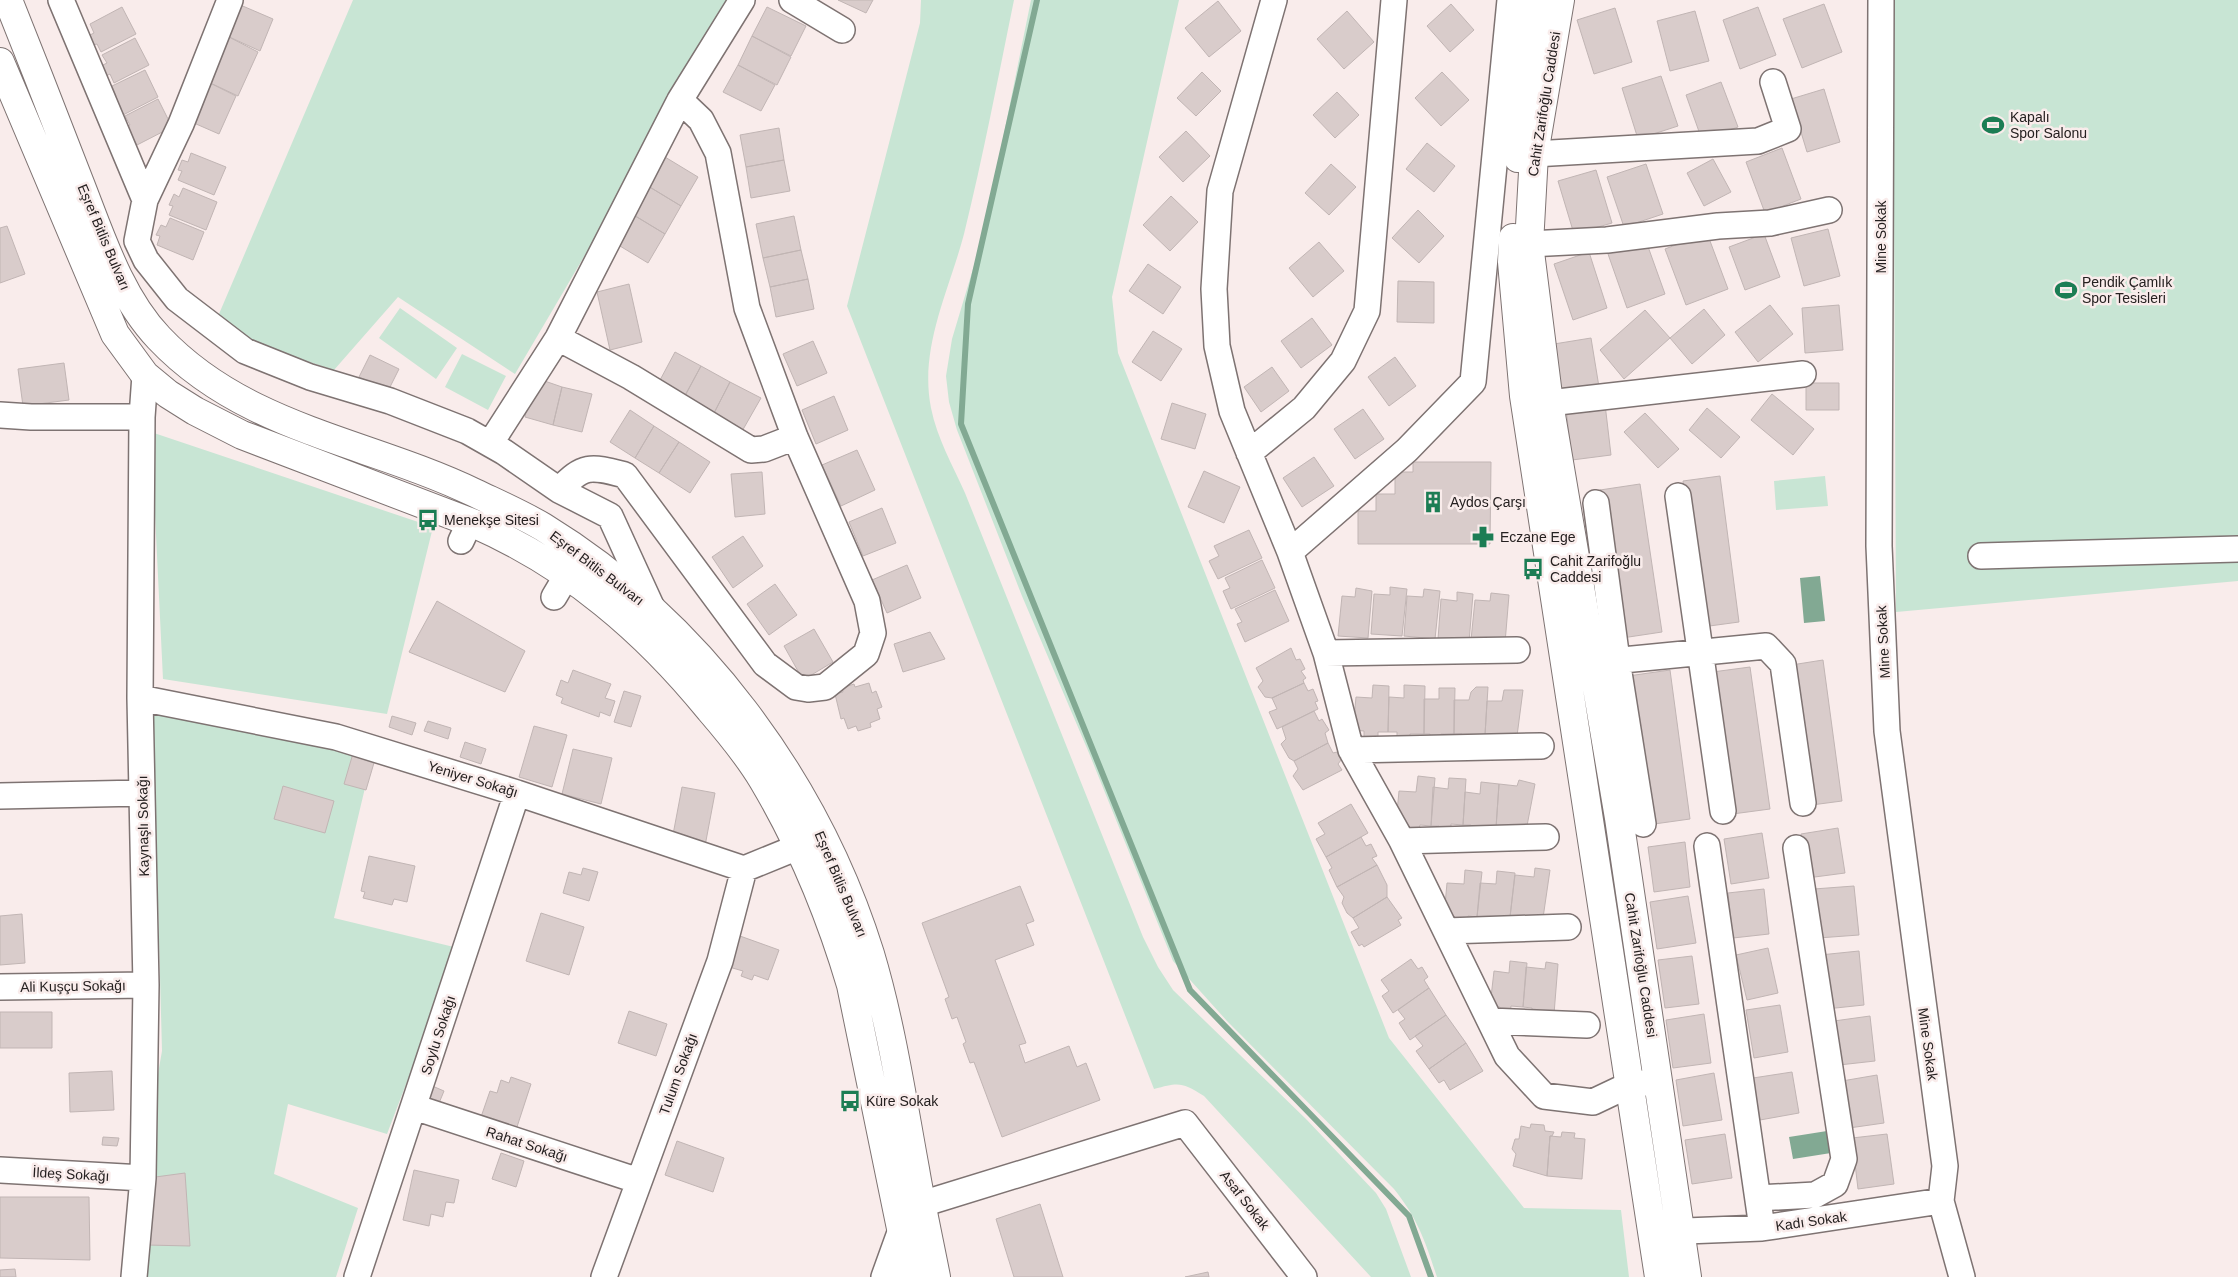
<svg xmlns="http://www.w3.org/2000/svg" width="2238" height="1277" font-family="Arial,sans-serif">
<rect width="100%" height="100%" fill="#f9eceb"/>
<path fill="#c8e5d4" d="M353,0h382l-220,374 -117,-77 -64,73 -65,-21 -53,-28z
M921,0h93c-16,78 -31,157 -50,234 -15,57 -45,114 -33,174 6,30 22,58 34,85l178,444 15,30 15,23 134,130 69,73 10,16 25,68h-40l-167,-181c-22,-14 -25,-14 -50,-7l-307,-783 73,-283z
M1031,0h148l-67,297 6,56 271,685 135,170 97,2 8,67h-192c-12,-36 -19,-58 -43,-88l-167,-168 -54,-60 -84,-208 -67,-157 -65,-166 -8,-28 -3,-26 6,-37 32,-107z
M1893,0h345v581l-342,31z
M400,308l57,40 -21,31 -57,-41z
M462,354l44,22 -18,34 -43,-23z
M151,432l282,95 -46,187 -224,-35z
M1825,476l3,30 -52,4 -2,-29z
M153,714l77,4 145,28 -41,172 124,30 -71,186 -99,-30 -14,70 84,34 -22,69h-198l1,-95 23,-131z"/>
<path fill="#82a993" d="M1820,576l5,45 -21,2 -4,-45z
M1827,1131l4,22 -38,6 -4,-22z"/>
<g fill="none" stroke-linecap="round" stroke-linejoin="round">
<path stroke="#82a993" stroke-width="6" d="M1037,0l-69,304 -7,120 229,566 219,226 22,61"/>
</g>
<path fill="#d9cccb" stroke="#c1b5b4" d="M838,0h35l-7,13z
M1218,1l23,30 -32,26 -24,-29z
M238,4l35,15 -13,32 -35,-16z
M1451,4l23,26 -24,22 -23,-26z
M1824,4l18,48 -40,16 -19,-49z
M122,7l14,27 -35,18 -4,-8 -4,1 -5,-9 6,-3 -4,-9z
M767,7l39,19 -15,30 -39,-20z
M1758,7l18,48 -36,14 -17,-49z
M1615,8l17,54 -38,12 -17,-54z
M1347,11l27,31 -30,27 -27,-30z
M1695,11l14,50 -39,10 -13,-50z
M225,35l33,17 -20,44 -34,-16z
M752,36l39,21 -14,28 -39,-20z
M135,38l14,27 -35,18 -4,-9 -4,2 -5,-10 6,-3 -5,-8z
M738,65l37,20 -14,26 -38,-19z
M145,70l13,27 -35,18 -4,-9 -8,-8 5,-2 -4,-10z
M1202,72l19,19 -25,25 -19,-18z
M1442,72l27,28 -28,26 -26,-28z
M1661,76l17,50 -40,13 -16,-51z
M204,80l32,16 -17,38 -32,-14z
M1721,82l17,45 -36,13 -16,-45z
M1824,89l16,53 -33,10 -16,-53z
M1337,92l22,23 -24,23 -22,-23z
M158,99l14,28 -35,18 -5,-9 -3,2 -5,-10 6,-3 -5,-9z
M779,128l5,32 -38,7 -6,-32z
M1186,131l24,25 -27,26 -24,-25z
M1427,143l28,23 -21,26 -28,-23z
M1782,148l19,51 -36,14 -19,-51z
M191,153l35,14 -12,28 -36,-15 4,-9 -4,-1 4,-10 6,2z
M665,157l33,20 -17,29 -33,-20z
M1713,159l18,33 -27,14 -17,-33z
M784,160l6,31 -39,7 -5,-31z
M1331,164l25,23 -27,28 -24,-22z
M1646,164l17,50 -39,13 -17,-50z
M1596,170l16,53 -38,11 -16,-53z
M648,186l33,20 -16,28 -33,-20z
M183,188l34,14 -11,28 -37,-15 4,-9 -4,-1 5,-11 5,3z
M1171,196l27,26 -28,29 -27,-26z
M1418,210l26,26 -25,27 -27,-25z
M632,214l33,20 -17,29 -33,-20z
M794,216l7,34 -38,8 -7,-34z
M170,218l34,14 -11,28 -36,-15 3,-9 -4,-1 5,-10 5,2z
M7,226l18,48 -25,9v-55z
M1828,229l12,47 -36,10 -13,-48z
M1707,233l21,56 -42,16 -21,-56z
M1764,234l16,43 -35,13 -16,-43z
M1646,241l19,53 -38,14 -19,-54z
M1319,242l25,29 -31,26 -24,-29z
M801,250l7,29 -38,8 -7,-29z
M1589,252l18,56 -34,12 -19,-56z
M1148,264l33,23 -18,27 -34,-23z
M808,279l6,30 -38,8 -6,-30z
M1398,281l36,1v41l-37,-1z
M629,284l13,58 -32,8 -13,-58z
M1770,305l23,29 -35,28 -23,-30z
M1839,305l4,45 -38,3 -3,-45z
M1704,309l21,26 -33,29 -22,-26z
M1645,310l25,28 -46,41 -24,-29z
M1312,318l20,27 -31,23 -20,-27z
M1153,331l29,18 -21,32 -29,-19z
M1591,338l8,49 -38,6 -7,-49z
M813,341l14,32 -30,13 -14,-32z
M675,352l26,14 -16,30 -26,-14z
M370,355l29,14 -11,22 -29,-14z
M1395,357l21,29 -27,20 -21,-29z
M64,363l5,37 -46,6 -5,-37z
M701,366l29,16 -17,33 -30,-16z
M1272,367l17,24 -28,21 -17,-25z
M533,377l29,10 -9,38 -28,-8z
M730,382l31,16 -20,35 -29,-16z
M1806,383h33v27h-33z
M562,387l30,7 -10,38 -29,-7z
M1772,394l42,35 -21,26 -42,-35z
M834,396l14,34 -32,14 -14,-34z
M1172,403l34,11 -11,35 -34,-10z
M1605,404l6,51 -39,5 -6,-52z
M1707,408l33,29 -19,21 -32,-28z
M1363,409l21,30 -29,20 -21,-30z
M630,410l24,16 -19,32 -25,-16z
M1645,413l34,36 -21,19 -34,-36z
M654,426l25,16 -20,31 -24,-15z
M679,442l31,20 -20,31 -31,-20z
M857,450l18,40 -34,16 -19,-41z
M1314,457l20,29 -32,21 -19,-29z
M1413,462h78l-1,82h-132v-33h18v-17h19v-22h18z
M1204,471l36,16 -16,36 -36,-16z
M762,472l3,42 -30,3 -4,-43z
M1720,476l19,146 -37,5 -19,-146z
M1640,484l22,148 -40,6 -22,-148z
M882,508l14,35 -33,13 -14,-34z
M1249,530l13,28 -44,21 -9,-18 10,-5 -5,-10z
M743,536l20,30 -30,22 -21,-31z
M1262,560l13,28 -44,21 -8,-18 7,-3 -5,-10z
M907,565l14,33 -34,15 -15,-33z
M775,584l22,31 -28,20 -22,-31z
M1390,587l17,2 -5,47 -31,-2 3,-40 16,1z
M1356,588l16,3 -4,47 -30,-2 4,-40 13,1z
M1424,589l16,2 -5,48 -31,-3 3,-40 16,1z
M1275,590l14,31 -44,21 -8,-18 5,-2 -7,-13z
M1457,592l16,2 -4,48 -31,-3 3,-40 16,2z
M1491,593l18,2 -4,48 -34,-3 4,-40 15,1z
M437,601l88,50 -20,41 -96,-40z
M814,629l19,33 -30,18 -19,-34z
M930,632l15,27 -42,13 -9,-28z
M1291,648l5,12 4,-1 5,10 -4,2 5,7 -3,2 1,3 -32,15 -7,-1 -7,-10 5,-6 -7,-13z
M1823,660l19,141 -38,5 -19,-140z
M1750,667l20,142 -45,6 -20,-142z
M573,670l38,14 -6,14 10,3 -5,15 -10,-4 -1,5 -38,-14 2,-5 -7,-3 5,-15 7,3z
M1670,670l20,149 -43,6 -19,-149z
M869,683l3,10 4,-2 6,16 -5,2 3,10 -10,4 1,4 -13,4 -2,-5 -8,3 -4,-11 -3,1 -6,-25 8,-2 -1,-4 12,-4 1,3z
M1304,683l4,8 5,-2 5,12 -3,1 3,7 -41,20 -8,-17 8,-3 -5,-11z
M1373,685l16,1 -1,46h-10v5h-14v-6l-11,-1 3,-33 16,1z
M1404,685l21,1 -1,48h-14v4l-13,-1v-5h-9l1,-35 15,1z
M1476,687h12l-3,48 -23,4v-5h-8v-34h15l2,-8z
M1439,688h16l-1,46h-13v5l-11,-1v-4h-6v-35h15z
M1504,690h19l-6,46 -32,-1 2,-34h15z
M624,691l17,5 -10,31 -17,-5z
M1314,711l5,10 3,-2 7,11 -4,3 3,10 -34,18 -5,-3 -8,-14 5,-5 -4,-12z
M392,716l24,7 -4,12 -23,-8z
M428,721l23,7 -3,11 -24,-8z
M534,726l33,9 -15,52 -33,-10z
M465,742l21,7 -5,15 -21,-7z
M1328,743l5,10 4,-1 4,8 -3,4 4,6 -39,20 -10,-14 5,-7 -4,-8z
M573,749l39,9 -11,46 -39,-10z
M354,750l22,6 -10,34 -22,-6z
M1418,776l17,2 -4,48 -11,-1 -1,4 -13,-1 -10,-5 3,-32 17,1z
M1449,778l17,1 -3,46 -12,-1v6l-12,-1v-3h-8l2,-39 15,2z
M1519,780l16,4 -9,47 -30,-3 3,-44 18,2z
M1481,782l18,2 -3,44 -25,2v-5h-8l2,-33 15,2z
M283,786l51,15 -9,32 -51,-14z
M682,787l33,6 -10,53 -33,-6z
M1351,804l17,29 -42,24 -10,-18 9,-5 -7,-11z
M1838,828l7,45 -38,5 -6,-44z
M1762,833l7,45 -38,6 -7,-45z
M1361,837l5,9 5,-2 6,12 -5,2 5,7 -40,22 -8,-17 3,-2 -6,-11z
M1685,842l5,45 -36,5 -6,-45z
M369,856l46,10 -8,36 -13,-3 -2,6 -29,-7 2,-6 -4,-1z
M1377,865l10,20v12l-34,21 -6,-5 -5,-10 2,-6 -7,-10z
M583,868l15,4 -9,29 -26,-8 6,-21 12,3z
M1535,868l15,2 -7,48 -33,-1 5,-42 19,2z
M1465,870l17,2 -5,45 -9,-1 -1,7 -15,-2 1,-4 -9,-1 3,-33 17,1z
M1497,871l18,2 -5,44h-33l3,-34 16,1z
M1020,886l14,35 -8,3 8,21 -39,15 31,83 -7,2 6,18 44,-17 8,21 9,-4 14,37 -98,37 -28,-75 -4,1 -7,-19 3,-2 -9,-25 -5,2 -7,-20 4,-2 -27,-74z
M1854,886l5,49 -41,3 -4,-49z
M1764,889l5,45 -36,4 -5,-45z
M1688,896l8,47 -39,6 -7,-47z
M1387,897l15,21 -4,2 3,5 -37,22 -2,-3 -3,2 -8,-14 8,-4 -6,-10z
M541,913l43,14 -15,48 -43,-14z
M22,914l3,49 -25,2v-49z
M740,936l39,14 -11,30 -14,-5 -2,5 -11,-4 2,-5 -14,-4z
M1768,948l10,45 -31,7 -11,-45z
M1859,951l5,54 -38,4 -6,-54z
M1692,956l7,48 -34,4 -7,-48z
M1411,959l7,10 4,-2 6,10 -4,3 5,8 -36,25 -11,-17 7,-5 -8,-11z
M1510,961l17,2 -4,44 -12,-1 -1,8 -11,-1 1,-6 -10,-1 4,-35 15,2z
M1546,962l12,2 -4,50 -22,-2v-4l-9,-1 3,-40 19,2z
M1429,988l17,27 -36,25 -11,-17 6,-4 -7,-9z
M1780,1005l8,47 -34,6 -8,-48z
M629,1011l38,13 -11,32 -38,-13z
M0,1012h52v36h-52z
M1704,1014l7,49 -38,5 -7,-48z
M1446,1015l20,28 -37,26 -13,-18 7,-5 -8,-10z
M1870,1016l5,45 -36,4 -5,-44z
M1466,1043l17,28 -33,19 -6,-10 -5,3 -10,-14z
M112,1071l2,39 -44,2 -1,-39z
M1792,1072l7,41 -39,7 -7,-42z
M1714,1073l8,47 -39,6 -7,-46z
M1877,1075l7,48 -35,5 -7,-47z
M511,1077l20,7 -16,49 -34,-16 9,-26 7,2 4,-13 8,3z
M430,1085l14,6 -7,17 -14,-6z
M1531,1124l13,1 1,6 9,1 -2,4h-2l-3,40 -34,-10 3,-12 -4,-5 3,-10h4l2,-13 9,2z
M1562,1132l13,1 -1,5 11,1 -3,40 -35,-3 3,-40 11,1z
M1725,1134l7,44 -40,6 -7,-44z
M1887,1134l7,50 -36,5 -6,-51z
M103,1137l16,1 -2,8 -15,-1z
M677,1141l47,17 -11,34 -48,-17z
M501,1153l23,8 -8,26 -24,-8z
M414,1170l45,10 -5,23 -8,-1 -3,15 -12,-3 -2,12 -26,-6z
M185,1173l5,73 -43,-1 1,-67z
M0,1197h89l1,63 -90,-2z
M1040,1204l23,73h-49l-18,-58z
M15,1269l1,8h-16v-7z
M1208,1272l1,5h-24z"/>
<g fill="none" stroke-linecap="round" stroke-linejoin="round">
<g stroke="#7e7372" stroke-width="28">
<path id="minor" d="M61,0l84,200
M230,0l-49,124 -36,76 -8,41 9,19 31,39 68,52 65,26 80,24 77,30 37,21 55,38 51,26 43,94
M792,0l50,30
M1274,0l-54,191 -6,98 3,57 15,65 58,141 36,101 25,97 51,91 105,215 37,40 49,6 38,-18 27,-2
M1881,0l-2,546 8,185 58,435 -4,35 21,76
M1534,154l224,-13 30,-12 -15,-47
M1529,244l78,-4 111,-14 52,-3 59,-13
M558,338l73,39 120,73 13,-1 31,-12
M1549,403l254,-29
M0,415l31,2h111
M490,444l68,-106 122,-238 62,-100
M1249,453l55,-45 39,-47 24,-50 27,-311
M559,490c25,-26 31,-24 66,-15l140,189 31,23 12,2 17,-2 41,-33 7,-21 -6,-32 -72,-164 -48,-129 -29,-155 -17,-33 -21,-20
M1678,496l45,315
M1596,503l21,157 26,164
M461,541l9,-19
M1290,552l117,-102 66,-68 37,-382
M1981,556l257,-7
M554,597l13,-22
M1326,653l191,-3
M1592,663l174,-17 17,18 20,139
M140,698l196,39 181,56 227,76 54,-22 18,-10
M1351,750l190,-4
M0,796l142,-3
M1402,841l144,-4
M1707,846l55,382
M1446,931l122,-4
M0,987l146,-2
M1490,1021l97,4
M414,1107l225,74
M0,1170l143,8
M1758,1198l57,-3 20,-11 9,-25 -48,-311
M922,1204l263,-81 119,154
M1660,1232l102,-4 179,-27
M134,1277l9,-99 3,-193 -6,-287 2,-281 3,-42
M357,1277l160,-484
M604,1277l116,-316 24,-92
M884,1277l18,-50"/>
</g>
<g stroke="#7e7372" stroke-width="30">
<path id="major" d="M8,0c24,60 48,121 71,181 21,53 40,115 80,157 86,91 208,103 316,155 23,11 46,21 68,34 155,95 273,254 327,427 21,70 32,144 45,215 6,36 14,72 21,108
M1560,0l-26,154 -5,90 20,159 70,415 68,459
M0,62l115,272 30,41 23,19 27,17 47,24 233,89c95,42 170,106 235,186 19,22 38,45 53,70 38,64 67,134 88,205l60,292
M1518,158l2,-45 15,-113
M1513,238l-1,24 12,134 135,881"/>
</g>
<use href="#minor" stroke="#fff" stroke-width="25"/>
<use href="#major" stroke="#fff" stroke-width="28"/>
</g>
<defs>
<g id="stadium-bare" transform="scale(1.725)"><path d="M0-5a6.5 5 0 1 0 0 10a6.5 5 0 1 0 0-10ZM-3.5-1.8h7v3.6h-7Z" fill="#1c7d54" stroke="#f9eceb" stroke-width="2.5" paint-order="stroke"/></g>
<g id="building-bare" transform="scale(1.725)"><path d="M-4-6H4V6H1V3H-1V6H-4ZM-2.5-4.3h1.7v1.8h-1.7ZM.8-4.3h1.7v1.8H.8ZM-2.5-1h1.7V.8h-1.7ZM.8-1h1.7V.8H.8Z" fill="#1c7d54" stroke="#f9eceb" stroke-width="2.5" paint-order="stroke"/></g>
<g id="bus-bare" transform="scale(1.725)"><path d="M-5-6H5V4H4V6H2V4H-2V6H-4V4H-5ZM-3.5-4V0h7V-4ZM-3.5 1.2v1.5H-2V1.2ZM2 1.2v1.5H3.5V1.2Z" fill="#1c7d54" stroke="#f9eceb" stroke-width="2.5" paint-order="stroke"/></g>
<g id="pharmacy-bare" transform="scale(1.725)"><path d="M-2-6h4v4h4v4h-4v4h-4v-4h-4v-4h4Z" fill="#1c7d54" stroke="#f9eceb" stroke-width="2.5" paint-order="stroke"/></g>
</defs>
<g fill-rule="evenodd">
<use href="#stadium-bare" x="1993" y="125"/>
<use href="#stadium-bare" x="2066" y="290"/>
<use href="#building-bare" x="1433" y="502"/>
<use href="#bus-bare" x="428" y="520"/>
<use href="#pharmacy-bare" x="1483" y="537"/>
<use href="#bus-bare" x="1533" y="569"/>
<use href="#bus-bare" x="850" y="1101"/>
</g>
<g text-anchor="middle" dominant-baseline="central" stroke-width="5" stroke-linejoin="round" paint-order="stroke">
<g font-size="14" fill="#252020" stroke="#f9eceb">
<text transform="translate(1544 104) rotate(-81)">Cahit Zarifoğlu Caddesi</text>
<text transform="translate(104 237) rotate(67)">Eşref Bitlis Bulvarı</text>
<text transform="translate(1881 237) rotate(-90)">Mine Sokak</text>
<text transform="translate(597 568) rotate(37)">Eşref Bitlis Bulvarı</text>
<text transform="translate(1883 642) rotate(-93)">Mine Sokak</text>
<text transform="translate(473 779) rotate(17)">Yeniyer Sokağı</text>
<text transform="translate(143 826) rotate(-91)">Kaynaşlı Sokağı</text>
<text transform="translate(841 884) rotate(67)">Eşref Bitlis Bulvarı</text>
<text transform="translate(1641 965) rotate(81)">Cahit Zarifoğlu Caddesi</text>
<text transform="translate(73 986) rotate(-1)">Ali Kuşçu Sokağı</text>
<text transform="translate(438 1035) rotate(-72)">Soylu Sokağı</text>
<text transform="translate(1928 1044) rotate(82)">Mine Sokak</text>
<text transform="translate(678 1074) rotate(-70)">Tulum Sokağı</text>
<text transform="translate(527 1144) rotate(18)">Rahat Sokağı</text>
<text transform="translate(71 1174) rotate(3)">İldeş Sokağı</text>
<text transform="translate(1245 1200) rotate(52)">Asaf Sokak</text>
<text transform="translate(1811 1221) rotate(-8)">Kadı Sokak</text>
</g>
<g font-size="14" fill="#252020" stroke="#f9eceb" text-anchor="start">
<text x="2010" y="117">Kapalı<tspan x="2010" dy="16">Spor Salonu</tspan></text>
<text x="2082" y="282">Pendik Çamlık<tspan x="2082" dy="16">Spor Tesisleri</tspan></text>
<text x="1450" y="502">Aydos Çarşı</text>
<text x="444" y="520">Menekşe Sitesi</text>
<text x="1500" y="537">Eczane Ege</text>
<text x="1550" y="561">Cahit Zarifoğlu<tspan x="1550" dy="16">Caddesi</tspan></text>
<text x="866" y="1101">Küre Sokak</text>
</g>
</g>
</svg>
